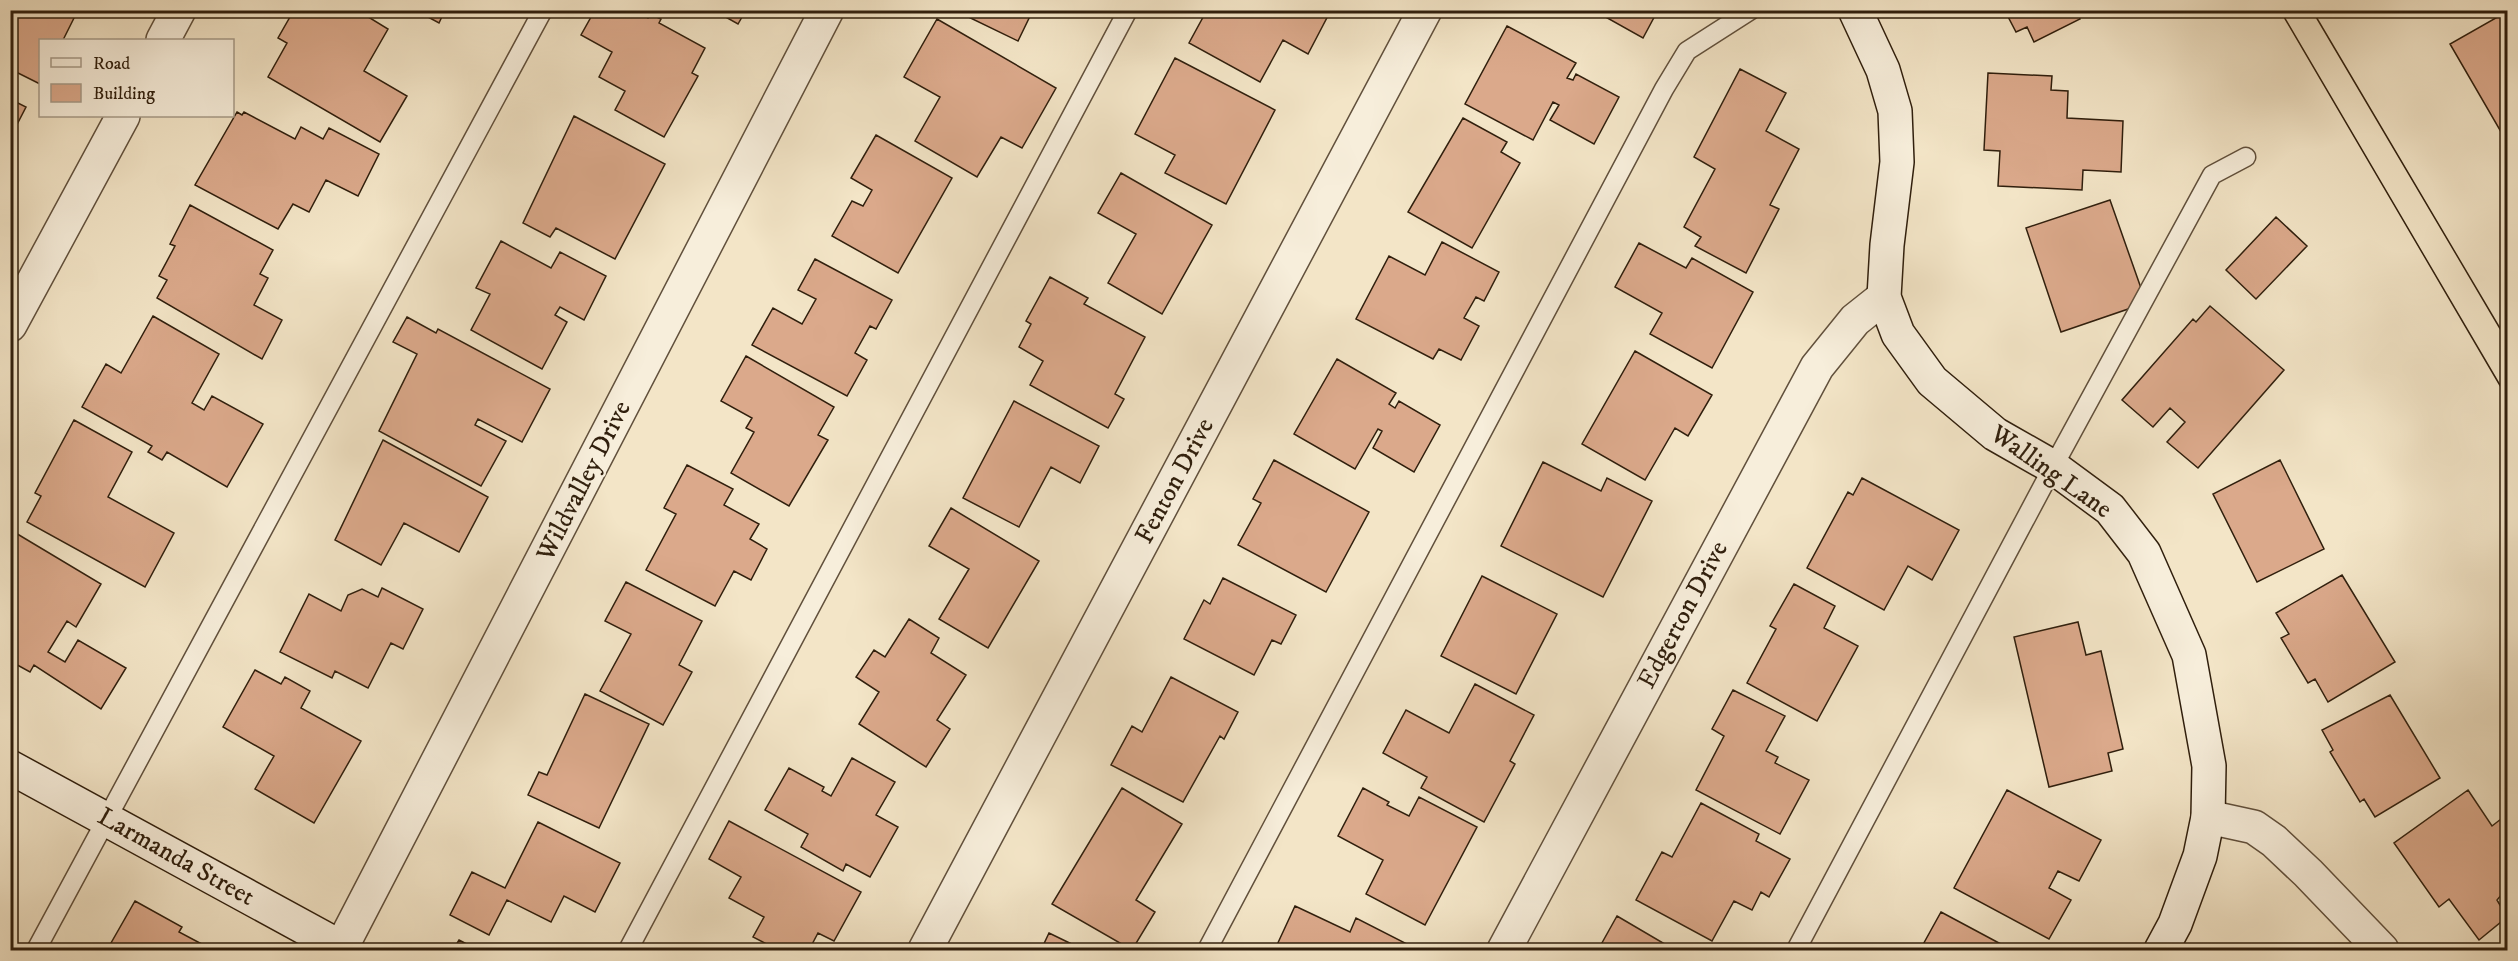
<svg xmlns="http://www.w3.org/2000/svg" width="2518" height="961" font-family="'IM FELL DW Pica',serif">
<rect width="100%" height="100%" fill="#f3e5c7"/>
<filter id="stains"><feTurbulence type="fractalNoise" baseFrequency=".00333" numOctaves="4"/><feColorMatrix values="0 0 0 0 .2 0 0 0 0 .09 0 0 0 0 .02 0 0 0 .5 -.17"/></filter>
<radialGradient id="worn" r=".72"><stop offset=".6" stop-color="#630" stop-opacity="0"/><stop offset="1" stop-color="#630" stop-opacity=".3"/></radialGradient>
<path fill="#dba98b" stroke="#301f0d" stroke-width="1.5" d="M10,10h68l-15,30h-23v44l-30,-15z
M294,10h63l31,19 -24,42 43,25 -27,46 -112,-65 19,-34 -9,-5z
M415,10h30l-6,13z
M595,10h39l14,8 2,-4 11,5 -2,4 46,25 -13,25 6,3 -34,61 -49,-27 10,-19 -26,-14 13,-25 -31,-17z
M713,10h33l-8,14z
M954,10h79l-15,31z
M1207,10h124l-23,44 -25,-14 -23,42 -71,-39z
M1593,10h65l-15,28z
M1990,10h85l5,9 -46,23 -7,-15 -11,5 -11,-21 -12,6z
M2508,11v133l-58,-100z
M937,19l119,69 -34,60 -21,-11 -24,40 -62,-36 25,-44 -36,-20z
M1507,26l69,37 -9,15 6,2 3,-6 43,23 -25,47 -44,-24 9,-15 -6,-3 -20,38 -68,-36z
M1175,58l100,52 -49,94 -61,-31 10,-18 -40,-21z
M1740,69l46,24 -20,38 33,18 -29,56 9,4 -33,64 -51,-27 6,-9 -17,-10 31,-58 -21,-12z
M1988,73l64,3 -1,14 17,1 -1,27 56,3 -2,51 -38,-2 -1,20 -84,-4 2,-35 -16,-1z
M10,99l16,8 -16,31z
M237,112l5,3 2,-3 51,27 6,-12 22,12 6,-11 50,26 -21,42 -32,-16 -17,32 -16,-8 -15,25 -83,-44z
M574,116l91,48 -50,95 -59,-31 -6,9 -27,-14z
M1463,118l44,24 -6,10 19,11 -48,85 -64,-36z
M876,135l76,43 -54,95 -66,-37 20,-35 11,5 9,-16 -21,-12z
M1121,173l91,52 -50,89 -54,-31 28,-49 -38,-21z
M2110,200l32,91 -11,17 -70,24 -35,-104z
M190,205l83,45 -13,24 8,4 -14,27 28,15 -20,39 -105,-61 10,-18 -8,-4 16,-30 -5,-2z
M2276,217l31,29 -51,53 -30,-29z
M501,241l50,27 9,-16 46,24 -22,44 -24,-13 -5,8 12,7 -25,47 -71,-39 19,-36 -14,-6z
M1442,242l57,30 -15,29 -8,-4 -12,21 15,8 -18,34 -22,-11 -6,10 -77,-40 33,-63 36,19z
M1639,243l47,25 6,-10 61,34 -41,76 -62,-34 12,-21 -47,-26z
M815,259l77,41 -16,29 -6,-3 -15,27 12,7 -20,36 -95,-51 21,-37 29,16 14,-25 -18,-9z
M1050,277l38,21 -4,6 61,33 -30,57 9,5 -16,29 -78,-43 13,-24 -24,-14 12,-23 -5,-3z
M2210,306l74,64 -86,98 -31,-26 18,-20 -15,-14 -17,19 -31,-27 71,-81 3,3z
M153,316l66,38 -27,49 12,7 8,-14 51,28 -36,63 -60,-35 -5,8 -14,-8 4,-6 -70,-39 24,-43 15,9z
M407,317l29,16 2,-4 112,60 -28,53 -44,-23 -3,6 31,16 -25,45 -102,-55 38,-77 -24,-12z
M1635,351l77,44 -24,41 -13,-8 -30,52 -63,-36z
M746,356l88,51 -16,28 10,5 -39,66 -58,-33 23,-41 -8,-4 6,-10 -31,-17z
M1337,359l59,34 -7,11 6,4 4,-7 41,24 -26,47 -41,-24 9,-17 -4,-2 -23,40 -61,-35z
M1014,401l85,45 -19,37 -29,-16 -32,60 -56,-29z
M74,420l58,32 -24,45 66,36 -29,54 -118,-65 14,-26 -6,-3z
M383,440l105,57 -29,55 -55,-29 -23,42 -46,-25z
M1274,460l95,52 -43,80 -88,-47 23,-42 -8,-4z
M2280,460l44,89 -67,33 -44,-88z
M1543,462l58,29 6,-13 45,23 -49,96 -102,-51z
M687,465l46,24 -9,16 35,19 -9,15 17,10 -16,31 -17,-9 -19,35 -69,-36 30,-56 -12,-6z
M1862,478l97,52 -27,50 -24,-14 -24,44 -77,-42 41,-76 5,3z
M951,508l88,53 -51,87 -49,-29 30,-50 -40,-23z
M14,532l87,52 -25,43 -9,-6 -19,31 17,10 13,-22 48,28 -25,41 -67,-44 -4,7 -20,-11v-124z
M2342,575l53,87 -67,40 -13,-23 -7,4 -27,-45 8,-4 -13,-21z
M1482,576l75,38 -41,80 -75,-38z
M1223,578l73,37 -15,29 -9,-4 -18,35 -70,-36 20,-39 6,4z
M626,582l76,39 -23,44 13,7 -29,53 -63,-34 31,-57 -26,-13z
M1794,584l41,22 -11,22 34,18 -41,75 -70,-38 29,-54 -6,-3z
M382,588l41,21 -20,40 -12,-6 -23,45 -33,-17 -3,7 -52,-26 29,-58 32,17 7,-16 14,-6 16,8z
M909,619l30,19 -8,15 35,22 -29,45 13,9 -24,38 -67,-43 20,-32 -23,-15 18,-27 11,7z
M2078,622l8,33 15,-4 22,98 -15,4 4,18 -63,16 -35,-150z
M255,670l26,14 4,-7 25,14 -9,17 60,33 -47,82 -59,-34 19,-33 -51,-29z
M1171,677l67,35 -14,27 -4,-3 -37,66 -72,-37 21,-39 10,6z
M1475,684l59,31 -24,46 5,3 -31,58 -63,-34 6,-11 -44,-24 23,-43 43,23z
M1733,690l52,26 -19,35 12,6 -3,6 34,17 -29,54 -84,-44 28,-54 -12,-7z
M585,694l64,30 -50,104 -71,-33 11,-23 8,3z
M2390,695l50,83 -65,39 -11,-18 -4,3 -30,-50 3,-2 -11,-20z
M852,758l43,24 -19,33 22,12 -28,50 -24,-13 -3,7 -42,-24 7,-13 -43,-24 24,-42 35,19 -2,4 9,5z
M1122,788l60,36 -46,76 19,12 -23,38 -80,-46z
M1363,788l26,14 -2,3 22,11 10,-19 58,30 -52,98 -59,-31 17,-34 -45,-24z
M2007,790l94,50 -22,41 -21,-10 -9,17 22,12 -22,39 -95,-51z
M2468,790l24,36 9,-7 7,12v56l-11,13 10,17 -28,23 -30,-41 -10,8 -45,-64z
M1701,803l58,31 -3,7 34,18 -21,38 -8,-5 -9,18 -18,-9 -22,40 -76,-41 26,-48 10,5z
M729,821l132,71 -27,49 -16,-8 -9,17h-10l-13,-6 -4,6h-4l-25,-13 11,-20 -35,-19 12,-21 -32,-18z
M538,822l82,41 -25,49 -31,-16 -13,26 -44,-22 -18,35 -39,-20 22,-43 33,16z
M135,901l47,26 -3,5 34,18h-106z
M1295,906l55,26 6,-14 51,26 -3,6h-121l-7,-3z
M1941,912l71,38h-92z
M1617,916l58,34h-77z
M1049,933l35,17h-43z
M459,940l19,10h-25z"/>
<g fill="none" stroke-linecap="round" stroke-linejoin="round">
<g stroke="#61503c" stroke-width="21">
<path id="lane" d="M36,950l507,-940
M628,950l500,-940
M1207,950l457,-861 23,-38 64,-41
M1796,950l257,-483 159,-292 34,-18"/>
</g>
<g stroke="#61503c" stroke-width="36">
<path id="street" d="M163,40l16,-30
M10,325l113,-209
M2208,817l46,10 20,14 34,32 74,77
M340,950l487,-940
M925,950l500,-940
M1504,950l313,-583 38,-47 29,-23"/>
</g>
<g stroke="#301f0d" stroke-width="36">
<path id="secondary" d="M1855,10l28,60 12,41 2,51 -10,83 -3,52 14,37 34,47 63,53 58,33 57,42 34,44 45,102 20,111 -1,51 -8,39 -25,68 -14,26
M10,767l332,181"/>
</g>
<use href="#lane" stroke="#f7eedb" stroke-width="18"/>
<use href="#street" stroke="#f7eedb" stroke-width="33"/>
<use href="#secondary" stroke="#f7eedb" stroke-width="33"/>
<path stroke="#301f0d" stroke-width="1.5" d="M2280,10l228,389
M2312,10l196,332"/>
</g>
<g text-anchor="middle" dominant-baseline="central" stroke-width="4.5" stroke-linejoin="round" paint-order="stroke">
<g font-size="26" fill="#301f0d" stroke="#f7eedb">
<text transform="translate(2051 472) rotate(35)">Walling Lane</text>
<text transform="translate(584 481) rotate(-63)">Wildvalley Drive</text>
<text transform="translate(1175 481) rotate(-62)">Fenton Drive</text>
<text transform="translate(1683 615) rotate(-62)">Edgerton Drive</text>
<text transform="translate(176 857) rotate(29)">Larmanda Street</text>
</g>
</g>
<rect width="2518" height="961" fill="none" stroke="#f3e5c7" stroke-width="36"/>
<rect x="12" y="12" width="2494" height="937" fill="none" stroke="#301f0d" stroke-width="3"/>
<rect x="18" y="18" width="2482" height="925" fill="none" stroke="#301f0d" stroke-width="1.5"/>
<rect x="39" y="39" width="195" height="78" fill="#f7eedb" stroke="#a79b89" stroke-width="1.5"/>
<rect x="51" y="58" width="30" height="9" fill="#f7eedb" stroke="#a79b89" stroke-width="1.5"/>
<text x="93" y="69" font-size="18" fill="#301f0d">Road</text>
<rect x="51" y="84" width="30" height="18" fill="#dba98b" stroke="#a79b89" stroke-width="1.5"/>
<text x="93" y="99" font-size="18" fill="#301f0d">Building</text>
<rect width="100%" height="100%" filter="url(#stains)"/>
<rect width="100%" height="100%" fill="url(#worn)"/>
</svg>
